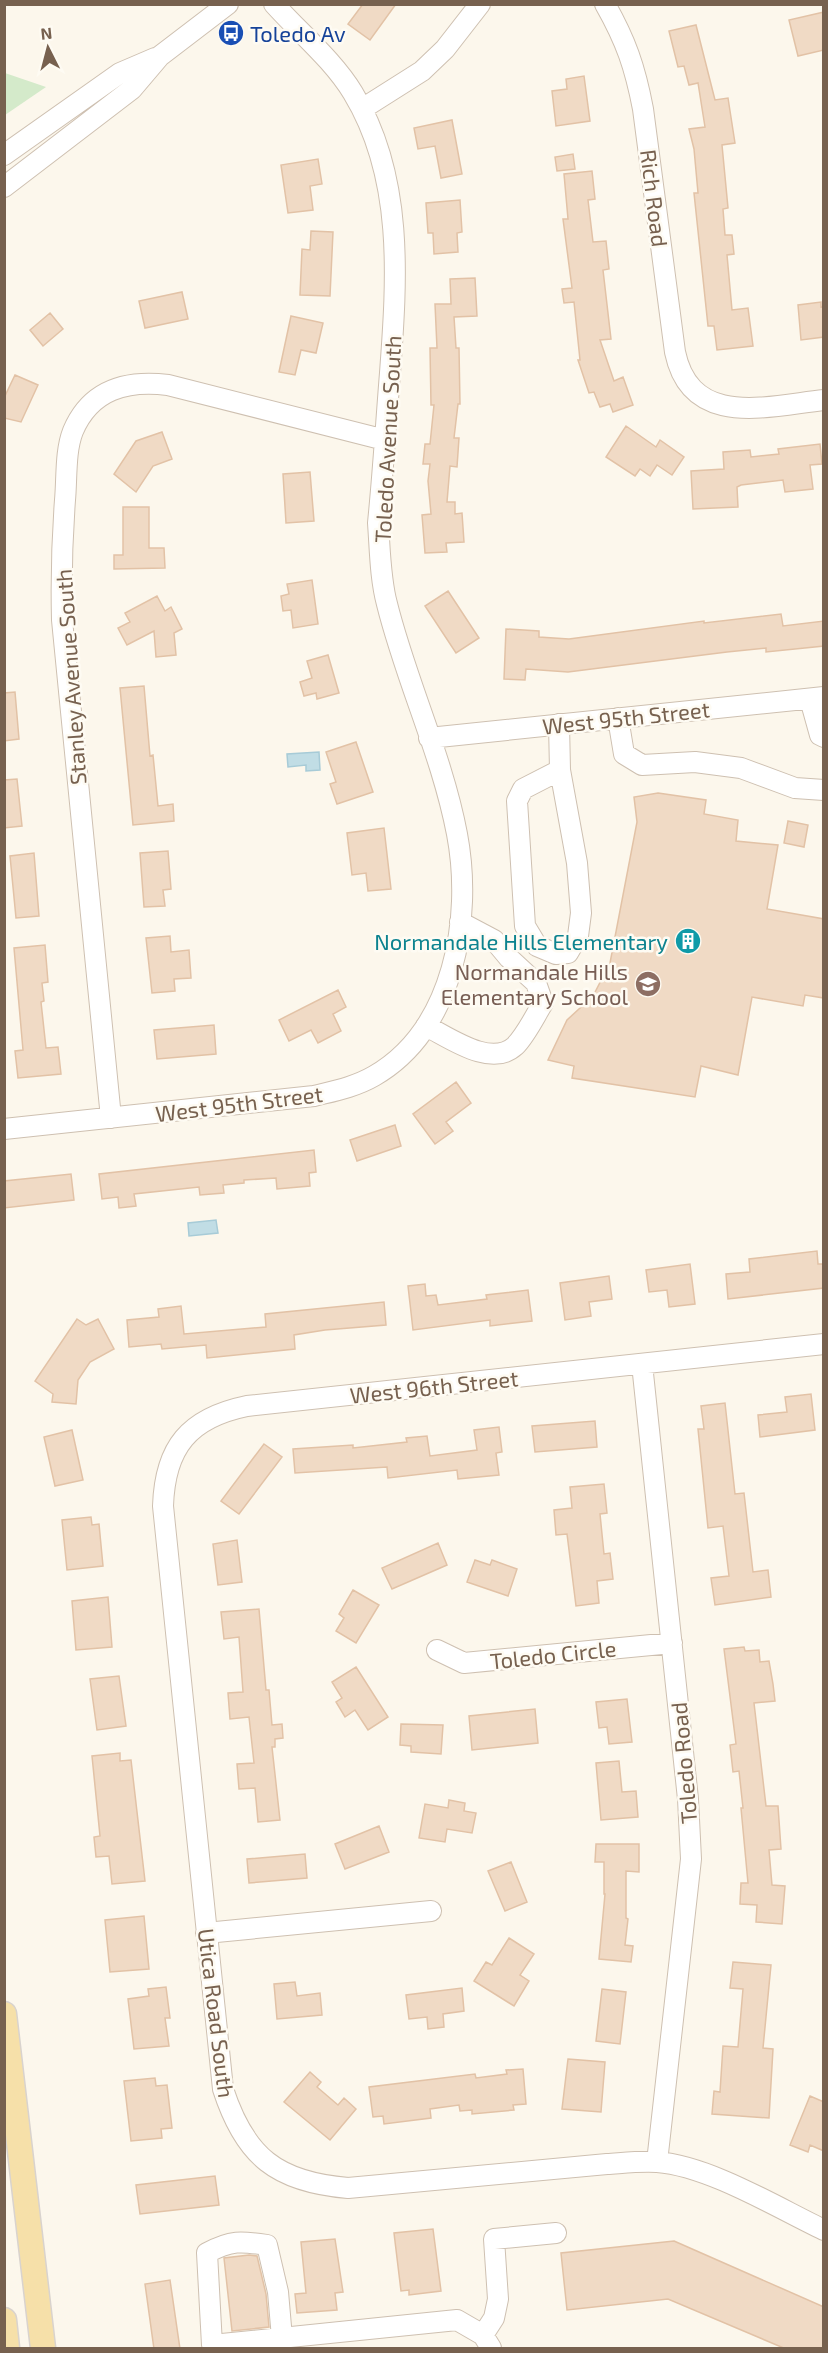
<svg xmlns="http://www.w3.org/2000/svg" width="828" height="2353" font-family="'Exo 2',sans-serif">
<rect width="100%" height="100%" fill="#fcf7ec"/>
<path fill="#d4eaca" d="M5,73l41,14 -41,28z"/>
<path fill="#c1dde5" stroke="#a7cbd7" stroke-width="1.5" d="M319,752l1,18 -14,1v-6l-18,2 -1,-13z
M216,1220l2,13 -29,3 -1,-13z"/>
<path fill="#f0dac5" stroke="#e2c2a6" stroke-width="1.5" d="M363,4h33l-26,36 -22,-16z
M824,12v38l-26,6 -9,-36z
M696,25l19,75 13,-2 7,45 -13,2 6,63 -5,1 2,26h7l2,19 -7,1 5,55 16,-2 5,38 -36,4 -3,-24h-6l-14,-133h4l-4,-44 -5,-20 16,-2 -7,-44 -9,2 -5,-19 -6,1 -9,-36z
M584,76l6,45 -34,5 -4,-35 15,-2 -1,-10z
M452,120l10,54 -21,4 -6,-32 -17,3 -4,-21z
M573,154l2,15 -18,2 -2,-14z
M318,159l4,25 -12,2 3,24 -25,3 -7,-48z
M592,171l3,28 -7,1 5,42 13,-1 3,28 -6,1 8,69 -11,1 14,41 9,-4 10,28 -20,7 -3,-8 -10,3 -6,-15 -5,1 -11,-33h2l-6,-58 -10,1 -2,-14 10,-1 -9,-69h5l-4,-45z
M460,200l2,32 -5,1 1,19 -24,2 -1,-21h-5l-2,-30z
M311,231l22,1 -3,64 -30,-1 2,-46 8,1z
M475,278l2,38 -23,1 2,31h3l1,56h-2l-4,34h5l-2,29 -7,-1 -3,36h8v12l7,-1 2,29 -18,1 1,9 -22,1 -3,-38 9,-1 -3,-33 2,-17h-7l2,-20h5l4,-39h-3l-1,-57h7l-2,-44h16l-1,-25z
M182,292l6,27 -43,9 -6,-27z
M821,302v5l3,-1v31l-23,3 -3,-35z
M50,313l13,16 -20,17 -13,-16z
M291,316l32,7 -7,30 -15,-3 -6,25 -16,-3z
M15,375l23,10 -17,37 -17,-4v-20z
M626,426l30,21 4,-7 24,17 -12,18 -15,-10 -7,11 -10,-7 -5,7 -29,-19z
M162,432l10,27 -19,7 -17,26 -22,-18 22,-33z
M820,444l2,20 -12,1 3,24 -28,3 -2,-12 -42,5 -4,2 1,20 -45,2 -2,-38 33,-2 -1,-17 27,-2 1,7 28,-3 -1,-5z
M310,472l4,49 -28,2 -3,-49z
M123,507h26v41h15l1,20 -51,1v-14h9z
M312,580l6,44 -25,4 -2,-18 -8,1 -2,-15 8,-2 -2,-10z
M448,591l31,47 -23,15 -31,-47z
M157,596l8,15 6,-4 11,22 -8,4 2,22 -20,2 -2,-26 -27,14 -9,-17 12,-6 -5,-9z
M781,614l2,12 41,-5v25l-58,6v-4l-39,4 -159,20 -42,-3 -1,11 -21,-1 2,-50 33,2v6l30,2 135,-18v2z
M328,655l11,38 -22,6 -1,-6 -12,3 -4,-14 12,-4 -5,-17z
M144,686l6,70 3,-1 5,51 15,-2 1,17 -41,4 -13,-137z
M15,692l4,47 -15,2v-48z
M356,742l17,50 -36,12 -7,-20 6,-2 -10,-30z
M17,779l5,47 -18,2v-48z
M658,793l48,7 -2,14 34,6 -2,21 42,4 -11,64 57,10v79l-19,-3 -2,11 -51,-9 -14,78 -37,-9 -6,31 -123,-19 2,-12 -26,-6 19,-40 26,-24 17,-33 27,-141 -3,-25z
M788,821l20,4 -4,22 -20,-4z
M384,828l7,61 -23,2 -2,-18 -14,2 -5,-42z
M168,851l3,38 -8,1 2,16 -21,1 -4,-54z
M34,853l5,63 -23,2 -6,-62z
M170,936l1,16 18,-2 2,28 -17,1 1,12 -23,2 -6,-55z
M45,945l3,37 -6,1 2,18 -3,1 5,46 12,-1 3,27 -43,4 -3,-27 8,-1 -9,-102z
M338,990l8,17 -13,7 8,17 -23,12 -7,-13 -22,11 -10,-21z
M214,1025l2,29 -59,5 -3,-29z
M456,1082l15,21 -25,19 7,9 -18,13 -22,-30z
M395,1125l6,21 -44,15 -7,-21z
M314,1150l2,22 -7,1 1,13 -33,3 -1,-11 -32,2v3l-21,2 1,8 -24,2 -1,-8 -65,7 2,12 -17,2 -1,-11 -16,2 -3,-25z
M71,1174l3,26 -70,8v-27z
M817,1251l1,13h6v24l-96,11 -2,-25 24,-2 -1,-13z
M690,1264l5,40 -26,3 -2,-17 -18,2 -3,-22z
M609,1276l3,23 -23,3 2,14 -26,4 -5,-37z
M425,1284l1,12 10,-1 2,10 49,-6 -1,-4 42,-5 4,31 -42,5v-6l-77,10 -5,-44z
M384,1302l2,23 -61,5 -31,5 1,14 -88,9 -1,-13 -44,4 -1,-5 -32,3 -2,-27 32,-3 -1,-8 23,-3 3,28 82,-7 -1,-13z
M77,1319l9,6 12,-6 16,30 -24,13 -12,18 -2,24 -24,-2 1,-8 -18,-13z
M811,1394l4,36 -55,7 -2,-22 29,-3 -2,-15z
M725,1403l10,91 9,-1 9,79 15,-2 3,27 -56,8 -4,-27 18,-2 -6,-50 -15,2 -10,-99h6l-3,-23z
M595,1421l2,26 -62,5 -3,-26z
M499,1427l3,25 -6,1 3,22 -41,4 -1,-9 -69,8 -1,-11 -92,6 -2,-24 60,-4v3l54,-6 -1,-4 21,-2 3,20 47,-6 -3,-20z
M72,1430l11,50 -28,6 -11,-49z
M264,1444l18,13 -43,57 -18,-13z
M604,1484l3,29 -7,1 4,40 6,-1 3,26 -16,2 2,22 -23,3 -9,-72 -11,1 -2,-25 18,-2 -2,-21z
M91,1517l1,8 7,-1 4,42 -36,4 -5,-50z
M237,1540l5,42 -24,3 -5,-41z
M438,1543l9,22 -55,24 -10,-21z
M475,1560l15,5 2,-5 25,9 -9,27 -41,-14z
M353,1590l26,15 -23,38 -20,-12 8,-13 -5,-4z
M108,1597l4,50 -36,3 -4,-49z
M259,1609l7,81h3l3,35 10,-1 1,14 -8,1v8h-3l8,73 -22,2 -3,-34 -16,1 -2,-25 17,-1 -5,-46 -19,2 -2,-26 15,-1 -4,-55 -15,2 -3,-27z
M744,1647l1,4 14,-1 1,12 9,-1 4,23 2,17 -21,2 12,103h12l3,43 -12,1 3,35 13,1 -3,38 -26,-2 1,-17 -17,-1 1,-21h7l-7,-75h2l-4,-37 -6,1 -3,-27 6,-1 -12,-95z
M356,1667l32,50 -20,13 -13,-20 -10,7 -9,-15 6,-4 -10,-16z
M119,1676l7,50 -29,4 -7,-51z
M627,1699l5,43 -23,2 -2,-17 -8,1 -3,-26z
M535,1709l3,34 -66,7 -3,-34z
M401,1724l42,1 -2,29 -30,-2v-6l-11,-1z
M120,1753v8l11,-1 14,121 -33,3 -3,-28 -13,1 -2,-20 6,-1 -8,-80z
M619,1761l3,31 14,-1 2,26 -37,3 -5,-57z
M449,1800l16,3 -1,8 12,2 -4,20 -25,-4 -2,13 -26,-4 6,-34 23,4z
M379,1826l10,26 -44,17 -10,-25z
M596,1844h43v28l-13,-1v47l2,1 -3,26 8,1 -2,16 -32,-3 6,-65h-1v-32h-9z
M305,1854l2,24 -58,5 -2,-24z
M511,1862l16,40 -22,9 -17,-40z
M144,1916l5,53 -39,3 -5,-52z
M509,1938l25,16 -14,21 9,6 -15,25 -40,-25 12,-19 6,3z
M733,1962l38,3 -8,83 10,1 -4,69 -57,-4 2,-23 6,1 3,-46 15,1 5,-58 -13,-1z
M295,1982l2,14 23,-3 2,22 -45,4 -3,-35z
M166,1987l4,31h-5l4,28 -35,3 -6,-50 21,-3 -1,-7z
M462,1988l2,23 -21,3 1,13 -16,2 -1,-12 -18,2 -3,-24z
M602,1989l24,3 -6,52 -24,-3z
M568,2059l37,3 -4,50 -39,-3z
M523,2069l3,35 -13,1 1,5 -42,4v-4l-12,1 -1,-6 -29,4 1,9 -47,6 -1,-8 -10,1 -4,-30 106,-13 1,4 31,-4 -1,-4z
M310,2072l11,10 -4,5 21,18 6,-7 12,11 -26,31 -46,-38z
M155,2078l1,8 11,-1 5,43 -11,1 1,9 -31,3 -7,-60z
M810,2096l14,6v49l-14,-6 -2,7 -18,-7z
M215,2176l4,29 -79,9 -4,-29z
M433,2229l8,62 -32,4v-5l-8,1 -7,-58z
M335,2239l8,53 -8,1 2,17 -40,3 -2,-19 11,-1 -5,-51z
M674,2241l150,66v42h-38l-118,-50 -101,11 -6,-57z
M249,2255l8,1 9,38 3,33 -37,4 -8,-73z
M170,2280l10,69h-26l-9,-65z"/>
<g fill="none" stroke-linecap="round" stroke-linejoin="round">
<g stroke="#cec0b1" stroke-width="22">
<path id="minor" d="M605,4c21,37 30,63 38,105l32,243c16,77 92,54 149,48
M362,109l60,-38 23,-22 35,-45
M4,155l116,-82 35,-15
M4,187l128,-98 28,-33 68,-52
M810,699l10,36 4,2
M618,718l6,36 18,11 53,-3 46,6 54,20 29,2
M559,724l1,46 17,93 4,50 -3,23 -10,17 -12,1 -19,-8 -12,-20 -8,-125 6,-12 37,-19
M429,738l395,-41
M426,1026c24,12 65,42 89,20 11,-11 20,-30 28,-43l-7,-20 -27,-25 -15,-18 -34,-18
M111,1118l-49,-498c-1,-40 0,-80 3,-120 2,-21 0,-49 8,-69 18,-42 54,-51 95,-46l217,55
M4,1129l310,-33c20,-5 41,-9 60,-20 80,-46 99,-158 83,-242 -15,-79 -51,-153 -70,-230 -7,-26 -7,-55 -9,-81 5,-50 8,-100 12,-150 7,-95 14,-196 -37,-280 -20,-33 -53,-60 -79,-89
M824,1344l-577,62c-58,12 -82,41 -84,100l60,583c22,68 54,93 125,99l259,-24c16,-1 33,-3 50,-2 52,4 119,45 167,68
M642,1364l46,435 3,60 -34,303
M437,1650l27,13 208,-20
M206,1933l225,-22
M483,2335l11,-17 4,-19 -4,-60 62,-6
M282,2338l-4,-46 -11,-47c-26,-4 -36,-5 -60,8l5,92 245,-25 26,15 8,13"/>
</g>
<g stroke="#d9d3ce" stroke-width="27">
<path id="major" d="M4,2014l39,334
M4,2320l3,28"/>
</g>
<use href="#minor" stroke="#fff" stroke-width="20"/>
<use href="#major" stroke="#f6e0a9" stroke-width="24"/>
</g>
<defs>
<g id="bus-disc" transform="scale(1.35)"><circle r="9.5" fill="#1a4fb4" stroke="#fefbf3"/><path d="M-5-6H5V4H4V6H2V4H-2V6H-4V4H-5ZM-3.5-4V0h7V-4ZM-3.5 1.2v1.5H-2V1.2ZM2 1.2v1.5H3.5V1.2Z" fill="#fff"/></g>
<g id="building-disc" transform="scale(1.35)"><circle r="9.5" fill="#0f9aa8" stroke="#fefbf3"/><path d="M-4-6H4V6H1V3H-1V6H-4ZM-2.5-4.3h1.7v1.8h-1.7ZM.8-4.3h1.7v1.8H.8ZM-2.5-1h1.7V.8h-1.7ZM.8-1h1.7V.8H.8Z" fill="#fff"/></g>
<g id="school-disc" transform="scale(1.35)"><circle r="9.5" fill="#8d6e63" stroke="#fefbf3"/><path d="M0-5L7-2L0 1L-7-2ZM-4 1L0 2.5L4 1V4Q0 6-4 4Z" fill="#fff"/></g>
</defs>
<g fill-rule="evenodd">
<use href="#bus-disc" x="231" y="33"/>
<use href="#building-disc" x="688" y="941"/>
<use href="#school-disc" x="648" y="984"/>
</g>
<g text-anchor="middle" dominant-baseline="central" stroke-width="5" stroke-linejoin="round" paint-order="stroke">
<g font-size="22" fill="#164399" stroke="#fefbf3" text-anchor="start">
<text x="250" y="33">Toledo Av</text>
</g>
<g font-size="22" fill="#77614f" stroke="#fefbf3">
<text transform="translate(655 198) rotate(83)">Rich Road</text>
<text transform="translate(387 439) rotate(-87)">Toledo Avenue South</text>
<text transform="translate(70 677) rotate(-94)">Stanley Avenue South</text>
<text transform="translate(626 717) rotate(-6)">West 95th Street</text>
<text transform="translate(239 1103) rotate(-7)">West 95th Street</text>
<text transform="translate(434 1386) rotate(-6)">West 96th Street</text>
<text transform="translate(553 1654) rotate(-6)">Toledo Circle</text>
<text transform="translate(683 1763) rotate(-95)">Toledo Road</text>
<text transform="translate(217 2013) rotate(83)">Utica Road South</text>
</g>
<g font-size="22" fill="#0d838f" stroke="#fefbf3" text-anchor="end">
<text x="668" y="941">Normandale Hills Elementary</text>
</g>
<g font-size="22" fill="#785e54" stroke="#fefbf3" text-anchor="end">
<text x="628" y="971">Normandale Hills<tspan x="628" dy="25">Elementary School</tspan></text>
</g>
</g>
<rect width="828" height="2353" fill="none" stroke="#77614f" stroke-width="12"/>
<g transform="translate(48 48) rotate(354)" stroke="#fefbf3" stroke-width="4.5" paint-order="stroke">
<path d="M0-4.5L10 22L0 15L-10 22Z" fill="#77614f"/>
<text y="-9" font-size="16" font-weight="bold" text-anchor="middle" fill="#77614f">N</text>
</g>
</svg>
